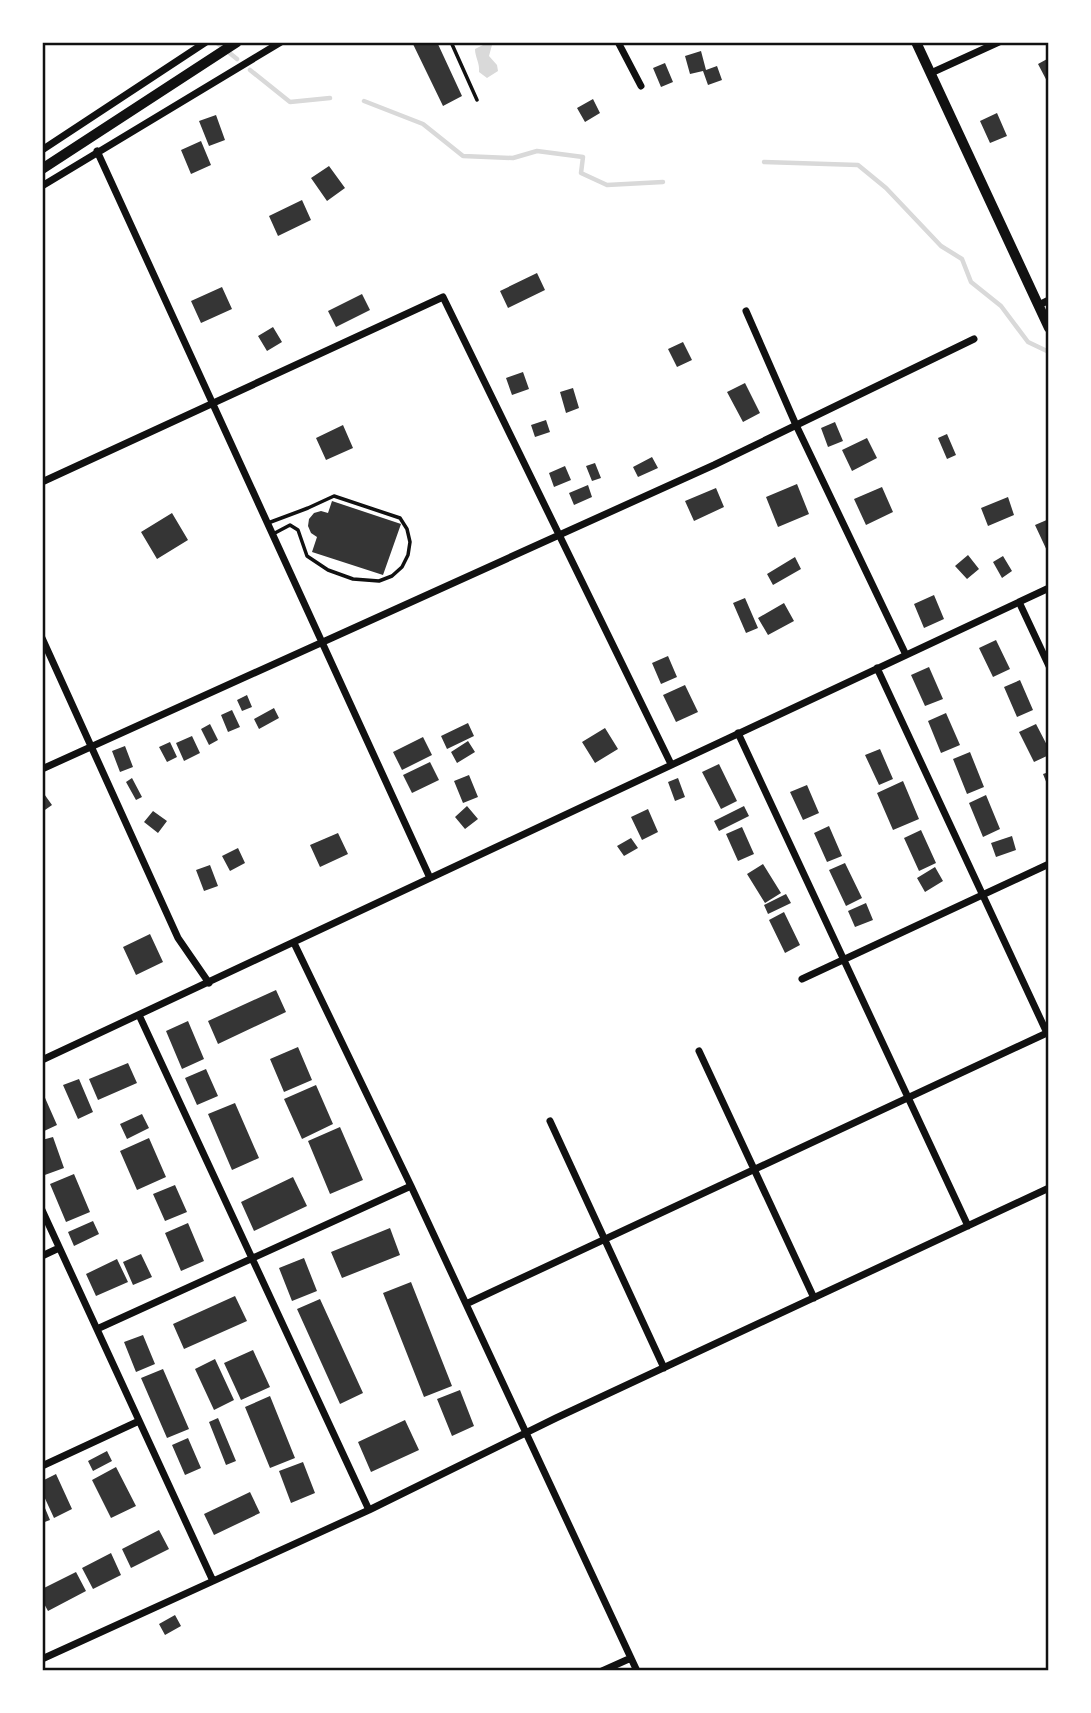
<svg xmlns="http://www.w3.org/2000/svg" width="1091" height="1713" font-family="Karla,sans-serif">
<rect width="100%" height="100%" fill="#fff"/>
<path fill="#d9d9d9" d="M489,42l3,3 -3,11 8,9 1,6 -11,7 -8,-6c1,-9 -4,-15 -4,-23z"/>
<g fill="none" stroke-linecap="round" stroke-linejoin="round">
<path stroke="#d9d9d9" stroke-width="4.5" d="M216,42l21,17
M250,70l40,32 40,-4
M364,101l59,23 40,32 50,2 24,-7 46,6 -2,16 26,12 56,-3
M764,162l94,3 28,23 55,58 21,13 9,23 30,24 27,36 21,10"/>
</g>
<path fill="#353535" d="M412,42h25l25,54 -19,10z
M701,51l5,19 11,-4 5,14 -14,5 -5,-14 -13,3 -5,-18z
M1049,58v27l-11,-21z
M665,63l8,19 -12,5 -8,-19z
M593,99l7,14 -15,9 -8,-14z
M997,113l10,23 -17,7 -10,-22z
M216,115l9,25 -16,6 -10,-25z
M201,141l10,24 -20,9 -10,-24z
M329,166l16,22 -18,13 -16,-23z
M302,200l9,20 -33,16 -9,-20z
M537,273l8,17 -37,18 -8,-17z
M222,287l10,22 -31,14 -10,-22z
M362,294l8,16 -34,17 -8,-16z
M273,327l9,15 -15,9 -9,-15z
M683,342l9,18 -15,7 -9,-18z
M523,372l6,17 -17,6 -6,-17z
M745,383l15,30 -17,9 -16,-30z
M573,388l6,20 -13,5 -6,-21z
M546,420l4,12 -15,5 -4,-12z
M835,422l8,19 -15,6 -7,-19z
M343,425l10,23 -27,12 -10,-22z
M947,434l9,21 -9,4 -9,-21z
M867,438l10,20 -25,13 -10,-21z
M652,457l6,11 -20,9 -5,-10z
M595,463l6,15 -9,3 -6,-15z
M565,466l6,14 -17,7 -5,-14z
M797,484l12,30 -31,13 -12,-30z
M588,485l4,12 -18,8 -5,-12z
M882,487l11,25 -27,13 -12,-26z
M716,488l8,19 -30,14 -9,-20z
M1008,497l6,18 -26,11 -7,-18z
M332,501l69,23 -18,51 -71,-23 5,-15 -6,-4 -3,-7 1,-7 5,-6 7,-2 7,2z
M172,513l16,27 -31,19 -16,-27z
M1049,519v36l-14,-30z
M968,555l11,14 -12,10 -12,-13z
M1003,556l9,15 -10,7 -9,-16z
M795,557l6,12 -28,16 -6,-11z
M934,595l10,24 -20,9 -10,-24z
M745,598l13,30 -12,5 -13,-30z
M784,603l10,18 -26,14 -10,-17z
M996,640l14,29 -17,8 -14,-29z
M668,656l9,21 -16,7 -9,-21z
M929,667l14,32 -18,7 -14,-31z
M1020,680l13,30 -16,7 -13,-30z
M685,685l13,27 -22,10 -13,-27z
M247,695l5,12 -10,4 -5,-11z
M274,708l5,10 -20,11 -5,-10z
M232,710l8,17 -12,5 -7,-17z
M946,713l14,32 -19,8 -13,-32z
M468,723l6,13 -27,13 -6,-13z
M210,724l8,16 -9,5 -8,-16z
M1036,724l13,25v6l-15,7 -15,-30z
M605,728l13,21 -23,14 -13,-21z
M192,736l8,17 -16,8 -8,-18z
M423,737l9,18 -30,15 -9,-18z
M468,741l7,11 -18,11 -6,-11z
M170,742l7,15 -10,5 -8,-15z
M125,746l8,21 -13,5 -8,-21z
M880,749l13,30 -14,6 -14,-30z
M970,752l14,35 -17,7 -14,-35z
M430,762l9,18 -27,13 -9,-18z
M719,764l18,37 -16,8 -19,-37z
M1049,772v17l-6,-15z
M469,775l9,22 -15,6 -9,-22z
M132,778l10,19 -6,3 -10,-18z
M678,778l7,19 -10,4 -7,-19z
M903,781l16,38 -26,11 -16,-37z
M807,785l12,28 -16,7 -13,-28z
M42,791l10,14 -10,7z
M986,795l14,34 -17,8 -14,-34z
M467,806l11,13 -13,10 -10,-12z
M744,806l5,10 -30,15 -5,-10z
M648,809l10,23 -16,8 -11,-23z
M153,811l14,10 -9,12 -14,-11z
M829,826l13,30 -15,6 -13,-29z
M742,827l12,27 -16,7 -12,-27z
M921,830l15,33 -17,8 -15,-33z
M338,833l10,21 -28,13 -10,-22z
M1012,836l4,14 -20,7 -5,-14z
M631,838l7,10 -14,8 -7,-10z
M238,848l7,15 -15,8 -8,-15z
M845,863l17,35 -16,8 -17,-36z
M763,864l18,29 -16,10 -18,-29z
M210,865l8,21 -14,5 -8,-21z
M935,867l8,14 -18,11 -8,-14z
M786,894l5,9 -23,11 -4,-9z
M866,903l7,17 -18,7 -7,-16z
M784,912l16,33 -15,8 -16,-33z
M150,934l13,28 -27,13 -13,-28z
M276,990l10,22 -68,32 -10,-23z
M188,1021l16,38 -22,10 -16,-38z
M298,1047l14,33 -28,12 -14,-33z
M128,1063l9,20 -39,17 -9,-21z
M206,1069l12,27 -21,9 -12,-27z
M79,1079l14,33 -15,7 -15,-34z
M316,1085l17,39 -31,15 -18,-40z
M42,1091l15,34 -15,7z
M235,1103l24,55 -27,12 -24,-56z
M142,1114l7,14 -22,11 -7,-15z
M340,1127l23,53 -33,14 -22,-53z
M53,1137l11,31 -22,8v-36z
M149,1138l17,39 -29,13 -17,-39z
M74,1174l16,38 -24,10 -16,-38z
M293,1177l14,29 -53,25 -13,-29z
M175,1185l12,27 -22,9 -12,-27z
M93,1221l6,13 -25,12 -6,-14z
M188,1223l16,38 -23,10 -16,-38z
M390,1228l10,27 -58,23 -11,-26z
M141,1254l11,23 -19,8 -10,-23z
M304,1258l13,33 -25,10 -13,-33z
M117,1259l11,23 -32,14 -10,-22z
M411,1282l41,104 -28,11 -41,-104z
M235,1296l12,25 -63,28 -11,-25z
M320,1299l43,94 -23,11 -43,-95z
M143,1335l12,29 -19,8 -12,-30z
M253,1350l17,37 -29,13 -17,-37z
M215,1359l19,41 -20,10 -19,-41z
M163,1369l26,60 -22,9 -26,-60z
M460,1390l14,36 -22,10 -15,-37z
M270,1396l25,62 -25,10 -25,-61z
M218,1418l18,43 -10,4 -17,-43z
M405,1420l14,30 -48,22 -13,-30z
M188,1438l13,30 -16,7 -13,-30z
M107,1451l5,10 -19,10 -5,-10z
M303,1462l12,31 -24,10 -12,-32z
M116,1467l20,39 -25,12 -19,-38z
M56,1474l16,35 -18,9 -12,-26v-11z
M250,1492l10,21 -46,22 -10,-21z
M42,1501l8,19 -8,3z
M159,1530l10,19 -38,19 -9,-19z
M111,1553l10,22 -28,14 -11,-21z
M76,1572l10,19 -38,20 -6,-11v-11z
M175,1615l6,11 -16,9 -6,-11z"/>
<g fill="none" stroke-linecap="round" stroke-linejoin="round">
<path stroke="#111" stroke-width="3.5" d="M451,42l26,58
M268,523l40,-15 26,-12 66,22 7,11 3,13 -2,13 -6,12 -10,9 -13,5 -26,-2 -25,-9 -21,-14 -9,-26 -8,-5 -17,9"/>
<path stroke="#111" stroke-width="7" d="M618,42l23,44
M931,73l68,-31
M42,150l164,-108
M97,151l333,727
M42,186l239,-144
M1039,305l10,-5
M746,311l50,114 110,230
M42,482l401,-185 228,467
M1019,602l30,64
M42,638l136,300 31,45
M877,668l170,365
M738,733l230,493
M42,769l672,-304 260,-126
M294,943l117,243 226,485
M802,979l247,-115
M139,1015l230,495
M699,1051l115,247
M42,1060l1007,-472
M550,1121l114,247
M42,1210l171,371
M42,1256l17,-8
M466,1304l583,-272
M97,1329l314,-143
M42,1466l97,-45
M42,1659l327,-149 187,-92 493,-230
M602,1671l29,-13"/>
<path stroke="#111" stroke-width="10" d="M916,42l133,286"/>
<path stroke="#111" stroke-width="10" d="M42,169l195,-127"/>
</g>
<rect width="1091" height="1713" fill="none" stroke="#ffffff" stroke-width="88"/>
<rect x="44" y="44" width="1003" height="1625" fill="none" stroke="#111" stroke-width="2.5"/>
</svg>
